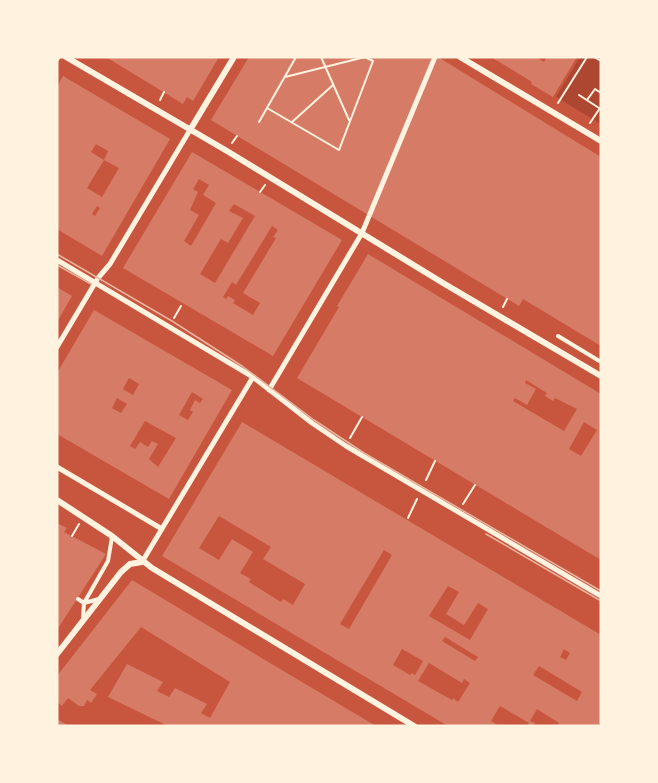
<svg xmlns="http://www.w3.org/2000/svg" width="658" height="783" font-family="Arial,sans-serif">
<rect width="100%" height="100%" fill="#c8553d"/>
<path fill="#ae4732" d="M580,57h21v67l-45,-27z"/>
<path fill="#d67c66" fill-rule="evenodd" d="M106,57h113l-26,44 -6,-4 -4,7z
M249,57h189l163,100v189l-78,-47 -4,7 -308,-186z
M491,57h45l8,5 3,-5h30l-24,40 -22,-13 1,-2z
M63,76l107,63 -68,117 -45,-27v-142zM96,144l12,7 -4,9 15,8 -17,29 -15,-9 17,-28 -13,-8zM97,206l3,2 -5,8 -3,-2z
M192,152l150,88 -69,116 -150,-88zM199,179l10,6 -6,10 13,8 -25,43 -7,-5 15,-26 -9,-5 8,-18 -5,-3zM234,204l21,12 -40,67 -15,-9 21,-35 7,4 15,-25 -14,-7zM272,226l6,4 -5,7 3,1 -33,55 17,10 -7,12 -20,-12 2,-3 -7,-4 -2,3 -3,-2 9,-15 4,3z
M368,254l233,140v166l-304,-182 42,-71 -2,-1zM526,380l21,13 -2,3 8,5 2,-3 22,11 -13,22 -51,-30 2,-3 12,7 9,-16 -11,-6zM584,422l13,8 -16,26 -12,-7z
M57,287l15,9 -15,26z
M94,310l138,80 -63,109 -112,-65v-61zM129,378l10,6 -6,11 -10,-6zM192,392l11,7 -3,4 -5,-3 -5,10 3,2 -5,8 -9,-5zM117,398l10,6 -6,9 -9,-5zM145,421l31,17 -18,29 -9,-8 9,-15 -6,-3 -4,6 -8,-5 -5,7 -5,-3z
M242,422l359,213v86l-3,5h-41l2,-3 -22,-14 -7,12 5,2 -2,3h-6l2,-3 -29,-17 -9,15 8,5h-51l-286,-170zM219,516l52,31 -8,12 42,25 -12,21 -10,-6 -2,3 -32,-20 2,-3 -11,-6 13,-21 -21,-13 -13,21 -20,-12zM384,550l8,5 -43,74 -9,-5zM448,586l11,6 -13,22 18,11 14,-22 10,6 -18,31 -41,-24zM445,637l33,20 -3,4 -33,-20zM402,649l21,12 -8,14 -3,-2 -2,2 -17,-10zM564,649l6,4 -4,7 -6,-3zM429,663l33,20 2,-4 6,4 -12,19 -5,-4 -1,2 -34,-19zM539,666l43,26 -5,9 -44,-26z
M57,523l10,5 -3,4 42,22 -49,76z
M132,580l138,83 106,63h-208l-60,-29 19,-33 36,18 -6,9 12,6 6,-9 32,16 -6,9 9,5 20,-36 -89,-55 -51,63 7,4 -6,9 -4,-3 -3,6h-5l-11,-8 -6,8 -5,-4v-26z
M57,719l12,7h-12z"/>
<g fill="none" stroke-linecap="round" stroke-linejoin="round">
<path stroke="#fff3e0" stroke-width="2" d="M321,57l28,63
M594,57l7,4
M285,77l80,-20
M579,95l20,13
M160,100l4,-8
M587,100l8,-11 6,4
M558,103l29,-46
M267,108l72,42 34,-89 -8,-4
M259,122l37,-65
M292,122l41,-37
M590,123l10,-15
M232,143l5,-7
M260,192l5,-7
M503,307l4,-8
M174,318l7,-12
M350,438l12,-21
M426,480l9,-19
M463,504l12,-19
M408,518l9,-19
M72,536l7,-12"/>
<path stroke="#fff3e0" stroke-width="4" d="M558,336l43,26
M78,599l6,4 15,-4
M83,618l1,-15 24,-42 4,-24"/>
<path stroke="#fff3e0" stroke-width="5" d="M57,59l1,-2
M57,260l196,117 59,46 34,23 255,150
M57,347l41,-69 12,-14 80,-134
M269,390l93,-157 73,-176
M57,467l105,62
M142,562l111,-185"/>
<path stroke="#fff3e0" stroke-width="6" d="M66,57l161,94 216,132 158,93
M460,57l141,84
M190,130l44,-73
M57,500l55,36 40,32 262,158
M57,654l64,-82 9,-8 12,-2"/>
<path stroke="#e9b49f" stroke-width="1.5" d="M57,254l115,67 70,45 72,54 50,33 237,138
M57,265l34,19
M486,534l115,67"/>
</g>
<rect width="658" height="783" fill="none" stroke="#fff3e0" stroke-width="117"/>
</svg>
